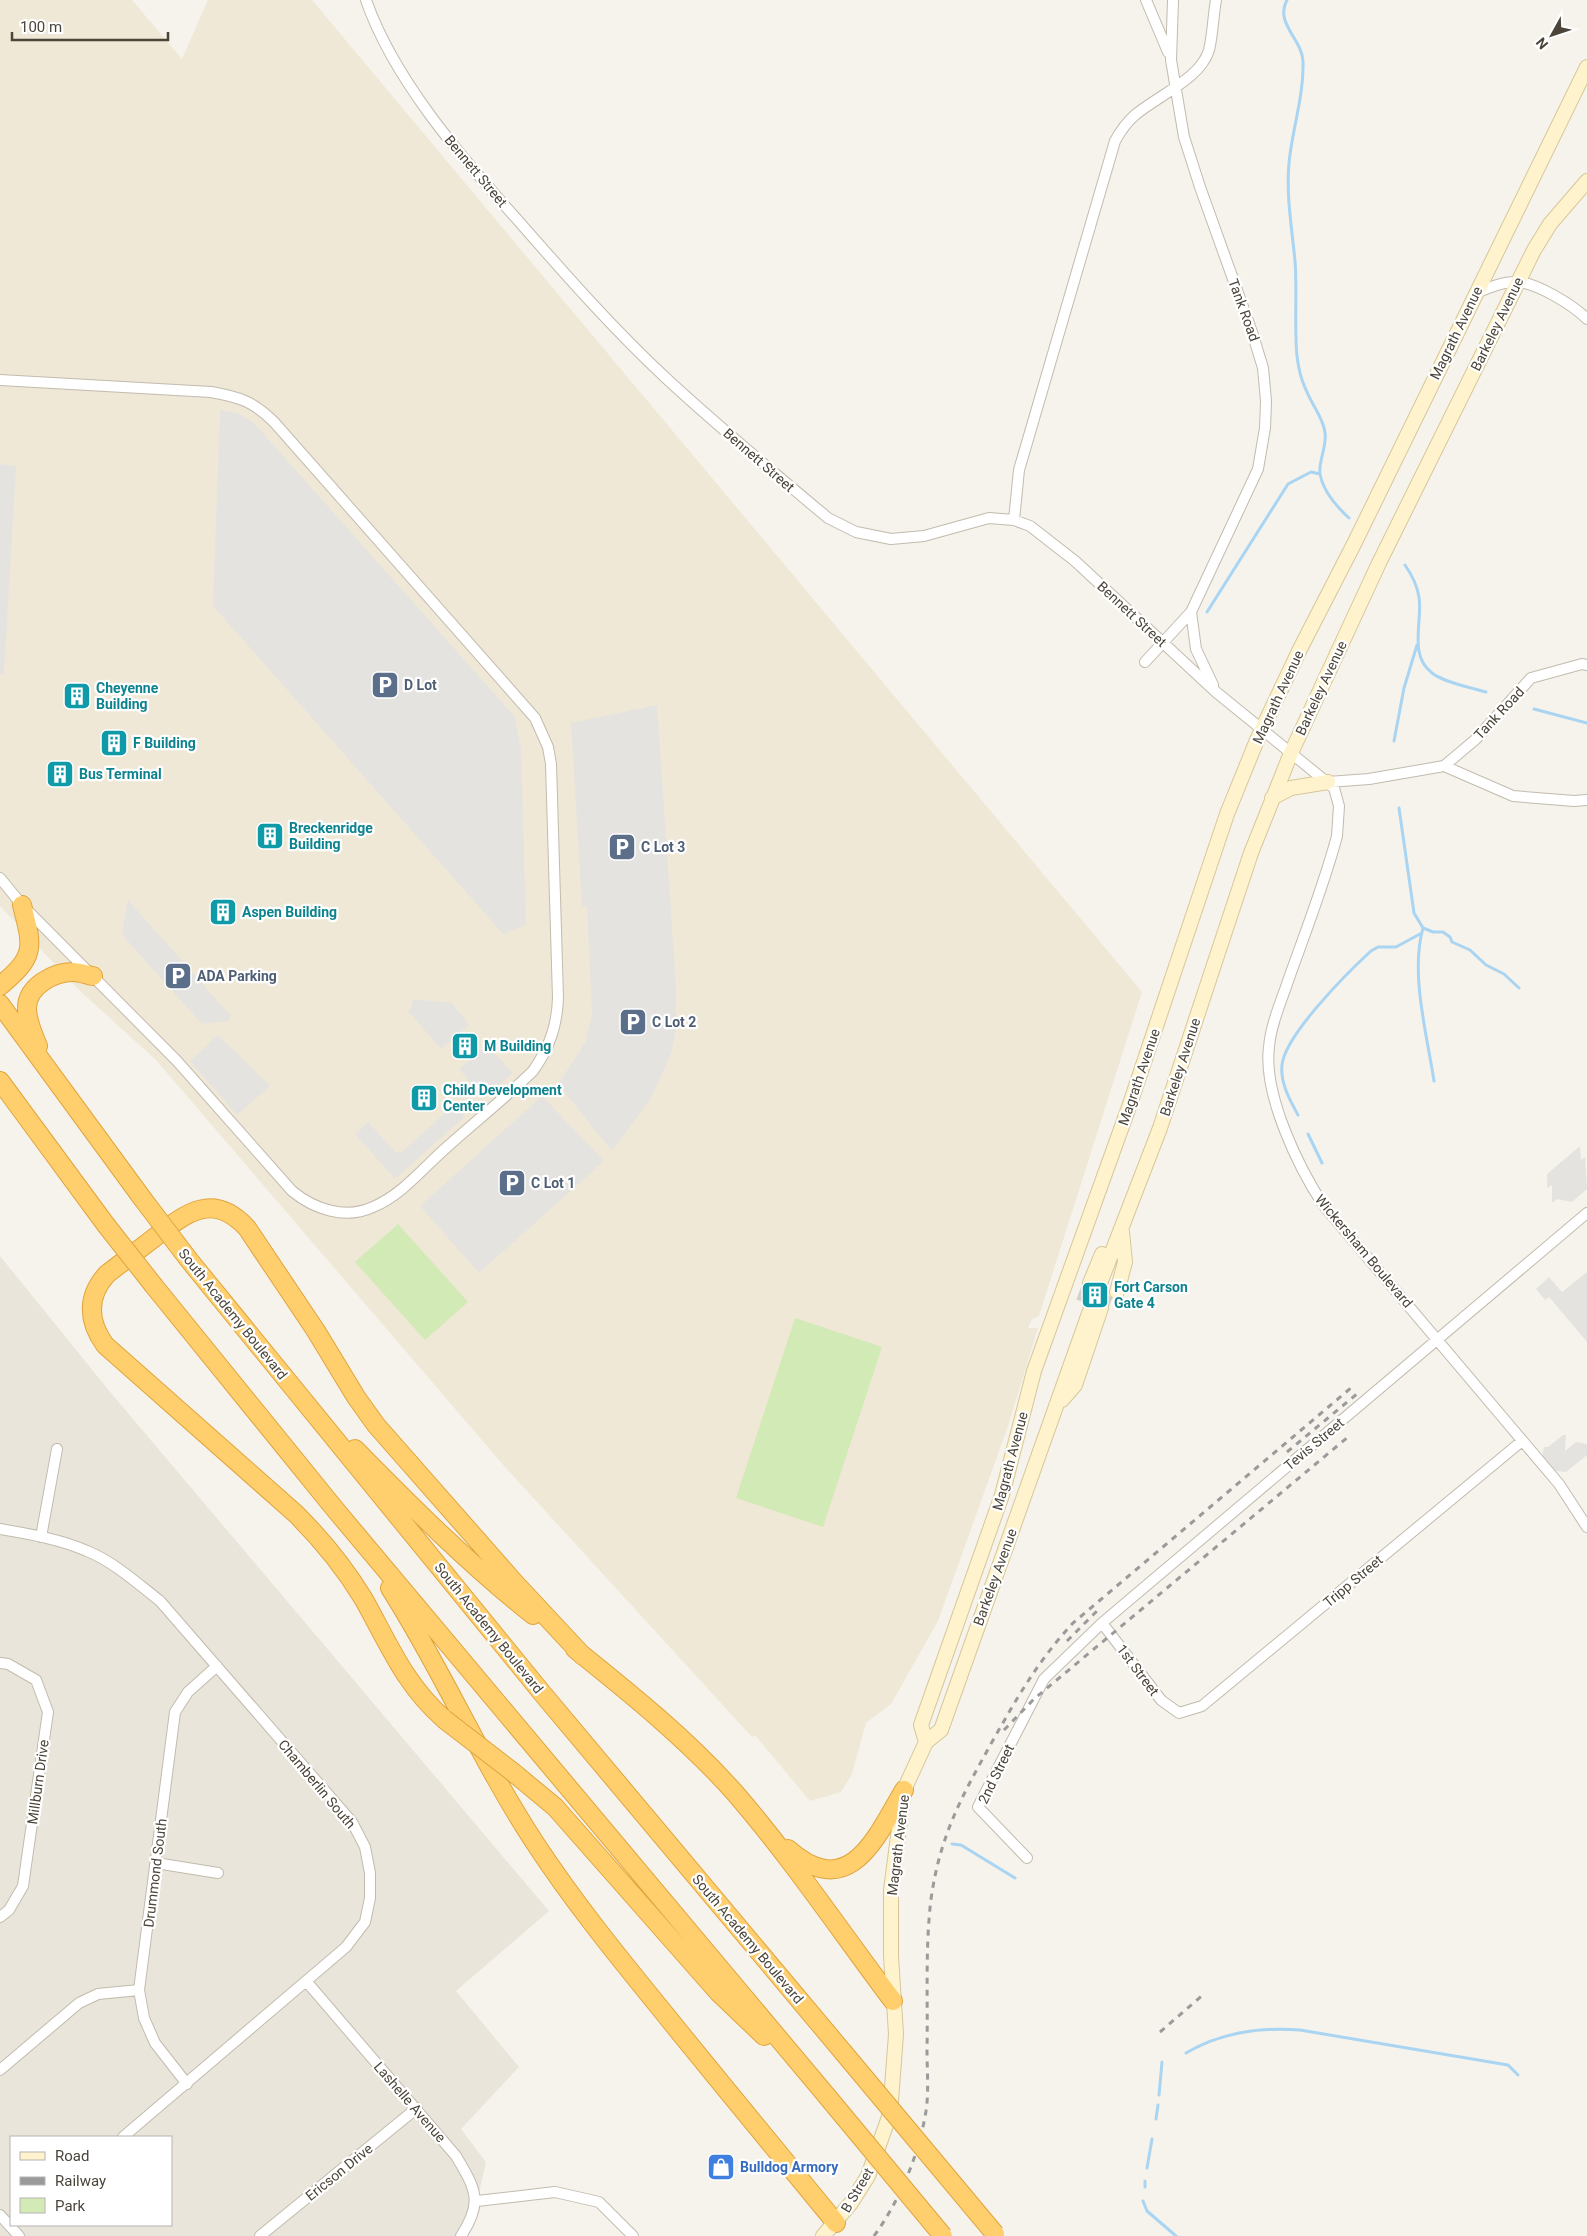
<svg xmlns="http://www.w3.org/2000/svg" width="1587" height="2236" font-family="Roboto,sans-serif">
<rect width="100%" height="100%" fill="#f6f3ec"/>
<path fill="#eae5da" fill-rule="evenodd" d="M0,1256l111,137 438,518 -93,80 63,76 -58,62 25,33 -9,39 -18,35h-459zM11,2137h160v88h-160z"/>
<path fill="#efe8d6" d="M0,0h132l50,59 26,-59h104l830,992 -103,324 -7,3 -4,9h10l-31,101 -69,192 -47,83 -25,19 -14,51 -11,18 -31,9 -55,-66 -3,2 -247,-270 -349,-407 -76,-69 -80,-85z"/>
<path fill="#d2eab5" d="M398,1224l70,78 -43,38 -70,-78z
M795,1318l87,29 -59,180 -87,-29z"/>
<path fill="#e5e3e0" d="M220,410l17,3 16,9 262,295 6,32 5,176 -14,5 -8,5 -291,-329z
M0,464l16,2 -12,208h-4z
M657,705l19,281v43l-5,25 -20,44 -39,53 -54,-67 27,-41 7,-29 -5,-107 -5,-1 -11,-183z
M128,900l103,116 -2,5 -27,3 -78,-87 -2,-6z
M413,999l39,4 17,22 -28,24 -33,-38 3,-3z
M218,1035l52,51 -33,29 -47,-54z
M487,1045l26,28 -29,25 -25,-29z
M542,1096l62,65 -125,112 -59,-67z
M458,1101l9,5 -4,12 -68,61 -40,-45 13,-12 28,31 6,-1z
M1580,1146l1,14 4,-3 2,32 -15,13 -15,-3 -5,4v-18l-5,3v-14z
M1587,1272v70l-38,-45 -4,3 -9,-11 13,-12 13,15z
M1563,1435h3l-1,16 11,-9 11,2v11l-21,17 -19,-2 -6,-7 3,-16h4z"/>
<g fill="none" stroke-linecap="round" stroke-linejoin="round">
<path stroke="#a9d4f2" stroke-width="3" d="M1287,0c-13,23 16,40 16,62 1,34 -11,68 -14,101 -3,33 3,66 6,98 2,26 0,51 1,76 0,18 3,39 11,55 5,13 17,27 18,41 2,14 -7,29 -5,41 3,17 17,33 29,44
M1405,565c7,10 12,20 14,32 4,24 -11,58 13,76 11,9 39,15 54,19
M1207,612l81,-128 23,-12 9,2
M1534,709l53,14
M1394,741l10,-53 13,-43
M1399,808l15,105 9,15c-13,45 4,107 11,153
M1423,928l10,4h10l7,5 2,5 18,8 16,15 18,9 15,14
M1298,1115c-8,-15 -18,-32 -16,-50 3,-30 66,-93 89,-114l7,-4h18l24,-13
M1308,1134l14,29
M952,1844l9,1 54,33
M1186,2053c34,-20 75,-26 114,-23l208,35 10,10
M1159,2095l3,-33
M1156,2119l2,-14
M1147,2168l5,-29
M1145,2187v-6
M1143,2201l4,10 29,25"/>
<path stroke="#d4d0c8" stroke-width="14" stroke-dasharray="14 7" stroke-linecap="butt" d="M1083,1302l7,-19
M1092,1305l7,-19
M1101,1308l7,-19"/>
<g stroke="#c2bbae" stroke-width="12">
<path id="street" d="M366,0c27,78 94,156 149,217 49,56 98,112 153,163 52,48 106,93 160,138l28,14 35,7 33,-3 65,-18 25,2 16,6 45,35 141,131 118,96 5,18 -2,30c-13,49 -32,97 -49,145 -7,21 -17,43 -19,66 -6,47 29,120 55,159l235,278 28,43
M1146,0l22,52
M1173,0l-2,60 13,77 16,50 52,145 11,36 3,33 -1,27 -7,41 -67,143 5,37 17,36
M1476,293c12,-5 28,-12 42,-11 19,1 55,23 69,37
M0,380l211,12c28,5 42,9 63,30l261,296 13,29 3,17 7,234c-1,29 -9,50 -25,73 -28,27 -58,51 -86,76 -23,20 -45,48 -74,60 -28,13 -59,2 -81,-16l-115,-130 -155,-156 -22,-27
M1014,520l5,-50 96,-329c5,-9 11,-18 19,-25 21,-19 67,-37 75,-66 4,-16 4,-34 7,-50
M1145,662l46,-50
M1444,766l69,30 61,5 13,-1
M1328,782l41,-3 75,-13 32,-27 55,-61 51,-14 5,1
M0,1529c29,5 60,10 87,22 27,11 50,32 73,50l192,221 13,25 5,26v25l-5,24 -19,25 -223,190
M41,1537l16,-88
M1102,1623l59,77 18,13 23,-7 320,-265
M0,1663l8,1 28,16 12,32 -25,174 -14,24 -9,7
M1027,1858l-49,-51 66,-128 58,-56 485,-410
M156,1863l62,10
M306,1981l150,175c19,32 28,46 5,80
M0,2070l79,-67 19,-9 41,-4
M187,2084l-32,-41 -11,-25 -5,-28 36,-278 13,-20 29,-26
M477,2201l78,-9 44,10 34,34
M0,2215l19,21
M260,2236l157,-128"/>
</g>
<g stroke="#d6c79b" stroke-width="16">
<path id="secondary" d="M1272,798l19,-10 37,-6
M1090,1283l12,-29
M1099,1286l61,-158 91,-275 40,-100 88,-190 155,-313 16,-26 37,-43
M1117,1292l8,-30 -3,-30
M1062,1400l13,-15 26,-77
M926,1742l15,-12 151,-425
M823,2236l28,-33 17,-27 22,-62 6,-80 -5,-78v-66l13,-100 22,-48 -5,-17 81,-230 32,-124 96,-267 97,-290 30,-74 43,-91 54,-105 233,-477"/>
</g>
<g stroke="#e0a43c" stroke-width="20">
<path id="highway" d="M0,986c36,-30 33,-38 22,-81
M0,1004l142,194
M38,1046c-5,-12 -11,-25 -11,-38 0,-22 27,-36 46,-36 7,0 14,3 20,4
M0,1081l106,144
M189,1260l353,433 301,359
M154,1286l180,222 492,587
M355,1449c57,58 114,115 178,166
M390,1588c53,83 91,173 145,255 38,58 81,111 125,165 58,72 117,143 176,215
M575,1649c56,45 112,90 160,144 57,66 106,139 158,208
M444,1719c-40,-35 -56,-77 -81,-121 -19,-31 -41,-58 -67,-84l-191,-169c-18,-25 -18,-49 2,-71 16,-12 31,-24 47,-36 32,-25 59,-47 93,-10l69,103 40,66 20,28 138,157 69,74
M514,1773l41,34 163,185 46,44
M788,1849c61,54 88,-11 116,-59"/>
</g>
<use href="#street" stroke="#fff" stroke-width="10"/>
<use href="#secondary" stroke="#fff3cd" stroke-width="14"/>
<use href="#highway" stroke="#ffcf6e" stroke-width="18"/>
<path stroke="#9a9a9a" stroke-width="3" stroke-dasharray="6 6" stroke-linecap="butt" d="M1287,1452l71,-59
M1067,1641l30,-30
M1004,1730l30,-31 314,-262
M1160,2032l44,-38
M874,2236c26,-36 45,-81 52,-125 3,-20 1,-41 1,-61 1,-50 -2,-101 4,-151 9,-64 31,-103 61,-157 26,-46 46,-81 81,-119l279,-236"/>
<g stroke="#e0a43c" stroke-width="20" stroke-linecap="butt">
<path id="highway-bridge" d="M142,1198l47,62
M106,1225l48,61
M444,1719l70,54
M843,2052l152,182
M826,2095l117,141"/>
</g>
<use href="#highway-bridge" stroke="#ffcf6e" stroke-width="18"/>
</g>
<defs>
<g id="parking-square" transform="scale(1.4375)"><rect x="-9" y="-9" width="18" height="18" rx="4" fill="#5c6f8a" stroke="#fff"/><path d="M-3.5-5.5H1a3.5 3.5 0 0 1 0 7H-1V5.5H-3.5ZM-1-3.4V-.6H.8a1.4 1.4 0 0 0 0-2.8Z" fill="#fff"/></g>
<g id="building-square" transform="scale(1.4375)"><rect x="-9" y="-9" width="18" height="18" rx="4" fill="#0f9aa8" stroke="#fff"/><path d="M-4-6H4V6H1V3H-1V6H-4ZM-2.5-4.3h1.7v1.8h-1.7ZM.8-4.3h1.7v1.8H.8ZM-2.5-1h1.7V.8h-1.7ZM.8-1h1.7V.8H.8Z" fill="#fff"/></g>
<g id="shop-square" transform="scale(1.4375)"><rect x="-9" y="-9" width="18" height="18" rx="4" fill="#3f7fe0" stroke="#fff"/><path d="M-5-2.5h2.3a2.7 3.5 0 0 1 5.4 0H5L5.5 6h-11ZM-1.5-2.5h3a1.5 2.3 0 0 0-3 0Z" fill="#fff"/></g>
</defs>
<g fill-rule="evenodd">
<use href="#parking-square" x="385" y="685"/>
<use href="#building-square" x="77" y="696"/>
<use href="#building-square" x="114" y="743"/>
<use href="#building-square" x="60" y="774"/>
<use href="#building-square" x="270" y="836"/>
<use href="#parking-square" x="622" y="847"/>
<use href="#building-square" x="223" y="912"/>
<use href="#parking-square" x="178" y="976"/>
<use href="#parking-square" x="633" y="1022"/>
<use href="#building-square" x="465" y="1046"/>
<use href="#building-square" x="424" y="1098"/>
<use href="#parking-square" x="512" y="1183"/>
<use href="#building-square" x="1095" y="1295"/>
<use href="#shop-square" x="721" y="2167"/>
</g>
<g text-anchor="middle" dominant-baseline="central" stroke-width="4.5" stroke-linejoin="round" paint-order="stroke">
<g font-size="14" fill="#4b4439" stroke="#fff">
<text transform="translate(476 171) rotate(50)">Bennett Street</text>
<text transform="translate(1244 310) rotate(70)">Tank Road</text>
<text transform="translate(1497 324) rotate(-64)">Barkeley Avenue</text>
<text transform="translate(1456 333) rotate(-64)">Magrath Avenue</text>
<text transform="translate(759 460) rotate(41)">Bennett Street</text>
<text transform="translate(1132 614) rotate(43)">Bennett Street</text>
<text transform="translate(1321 688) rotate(-65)">Barkeley Avenue</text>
<text transform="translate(1278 697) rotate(-65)">Magrath Avenue</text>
<text transform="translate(1499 713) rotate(-47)">Tank Road</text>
<text transform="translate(1180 1067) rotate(-72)">Barkeley Avenue</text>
<text transform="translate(1139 1077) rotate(-71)">Magrath Avenue</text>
<text transform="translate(1364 1251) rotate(50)">Wickersham Boulevard</text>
<text transform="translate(233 1314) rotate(51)">South Academy Boulevard</text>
<text transform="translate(1314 1444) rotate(-40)">Tevis Street</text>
<text transform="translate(1010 1461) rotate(-75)">Magrath Avenue</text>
<text transform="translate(995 1577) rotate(-70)">Barkeley Avenue</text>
<text transform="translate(1353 1581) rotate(-40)">Tripp Street</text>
<text transform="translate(489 1628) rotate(51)">South Academy Boulevard</text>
<text transform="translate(1138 1670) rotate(53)">1st Street</text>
<text transform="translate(996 1774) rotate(-64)">2nd Street</text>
<text transform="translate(38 1782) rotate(-82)">Millburn Drive</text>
<text transform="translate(317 1784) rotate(50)">Chamberlin South</text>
<text transform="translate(898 1845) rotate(-83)">Magrath Avenue</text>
<text transform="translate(155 1873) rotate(-83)">Drummond South</text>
<text transform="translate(748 1939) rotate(50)">South Academy Boulevard</text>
<text transform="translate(410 2102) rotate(49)">Lashelle Avenue</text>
<text transform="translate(339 2172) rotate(-39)">Ericson Drive</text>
<text transform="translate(857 2190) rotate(-59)">B Street</text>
</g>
<g font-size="14" font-weight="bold" fill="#4e5e75" stroke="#fff" text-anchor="start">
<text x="404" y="685">D Lot</text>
<text x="641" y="847">C Lot 3</text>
<text x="197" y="976">ADA Parking</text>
<text x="652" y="1022">C Lot 2</text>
<text x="531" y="1183">C Lot 1</text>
</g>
<g font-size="14" font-weight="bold" fill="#0d838f" stroke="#fff" text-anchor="start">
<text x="96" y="688">Cheyenne<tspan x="96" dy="16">Building</tspan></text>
<text x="133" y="743">F Building</text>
<text x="79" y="774">Bus Terminal</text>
<text x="289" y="828">Breckenridge<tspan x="289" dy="16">Building</tspan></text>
<text x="242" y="912">Aspen Building</text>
<text x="484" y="1046">M Building</text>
<text x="443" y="1090">Child Development<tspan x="443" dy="16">Center</tspan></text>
<text x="1114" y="1287">Fort Carson<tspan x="1114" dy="16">Gate 4</tspan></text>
</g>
<g font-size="14" font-weight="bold" fill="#366cbe" stroke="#fff" text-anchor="start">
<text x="740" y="2167">Bulldog Armory</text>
</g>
</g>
<rect x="10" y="2136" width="162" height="90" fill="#ffffff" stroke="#b7b4b0"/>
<rect x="20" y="2152" width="25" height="8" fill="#fff3cd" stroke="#b7b4b0"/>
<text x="55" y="2161" font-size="15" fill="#4b4439">Road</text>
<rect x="20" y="2177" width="25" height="8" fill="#9a9a9a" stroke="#b7b4b0"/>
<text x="55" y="2186" font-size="15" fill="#4b4439">Railway</text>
<rect x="20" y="2198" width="25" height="15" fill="#d2eab5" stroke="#b7b4b0"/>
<text x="55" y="2211" font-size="15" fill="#4b4439">Park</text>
<g transform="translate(1552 35) rotate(230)" stroke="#ffffff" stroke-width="4" paint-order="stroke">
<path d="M0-4L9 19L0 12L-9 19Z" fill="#4b4439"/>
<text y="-8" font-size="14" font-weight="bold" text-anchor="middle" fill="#4b4439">N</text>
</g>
<path d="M12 32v8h156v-8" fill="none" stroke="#4b4439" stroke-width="2.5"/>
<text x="20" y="32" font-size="15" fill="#4b4439" stroke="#ffffff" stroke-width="4" paint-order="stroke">100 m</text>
</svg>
